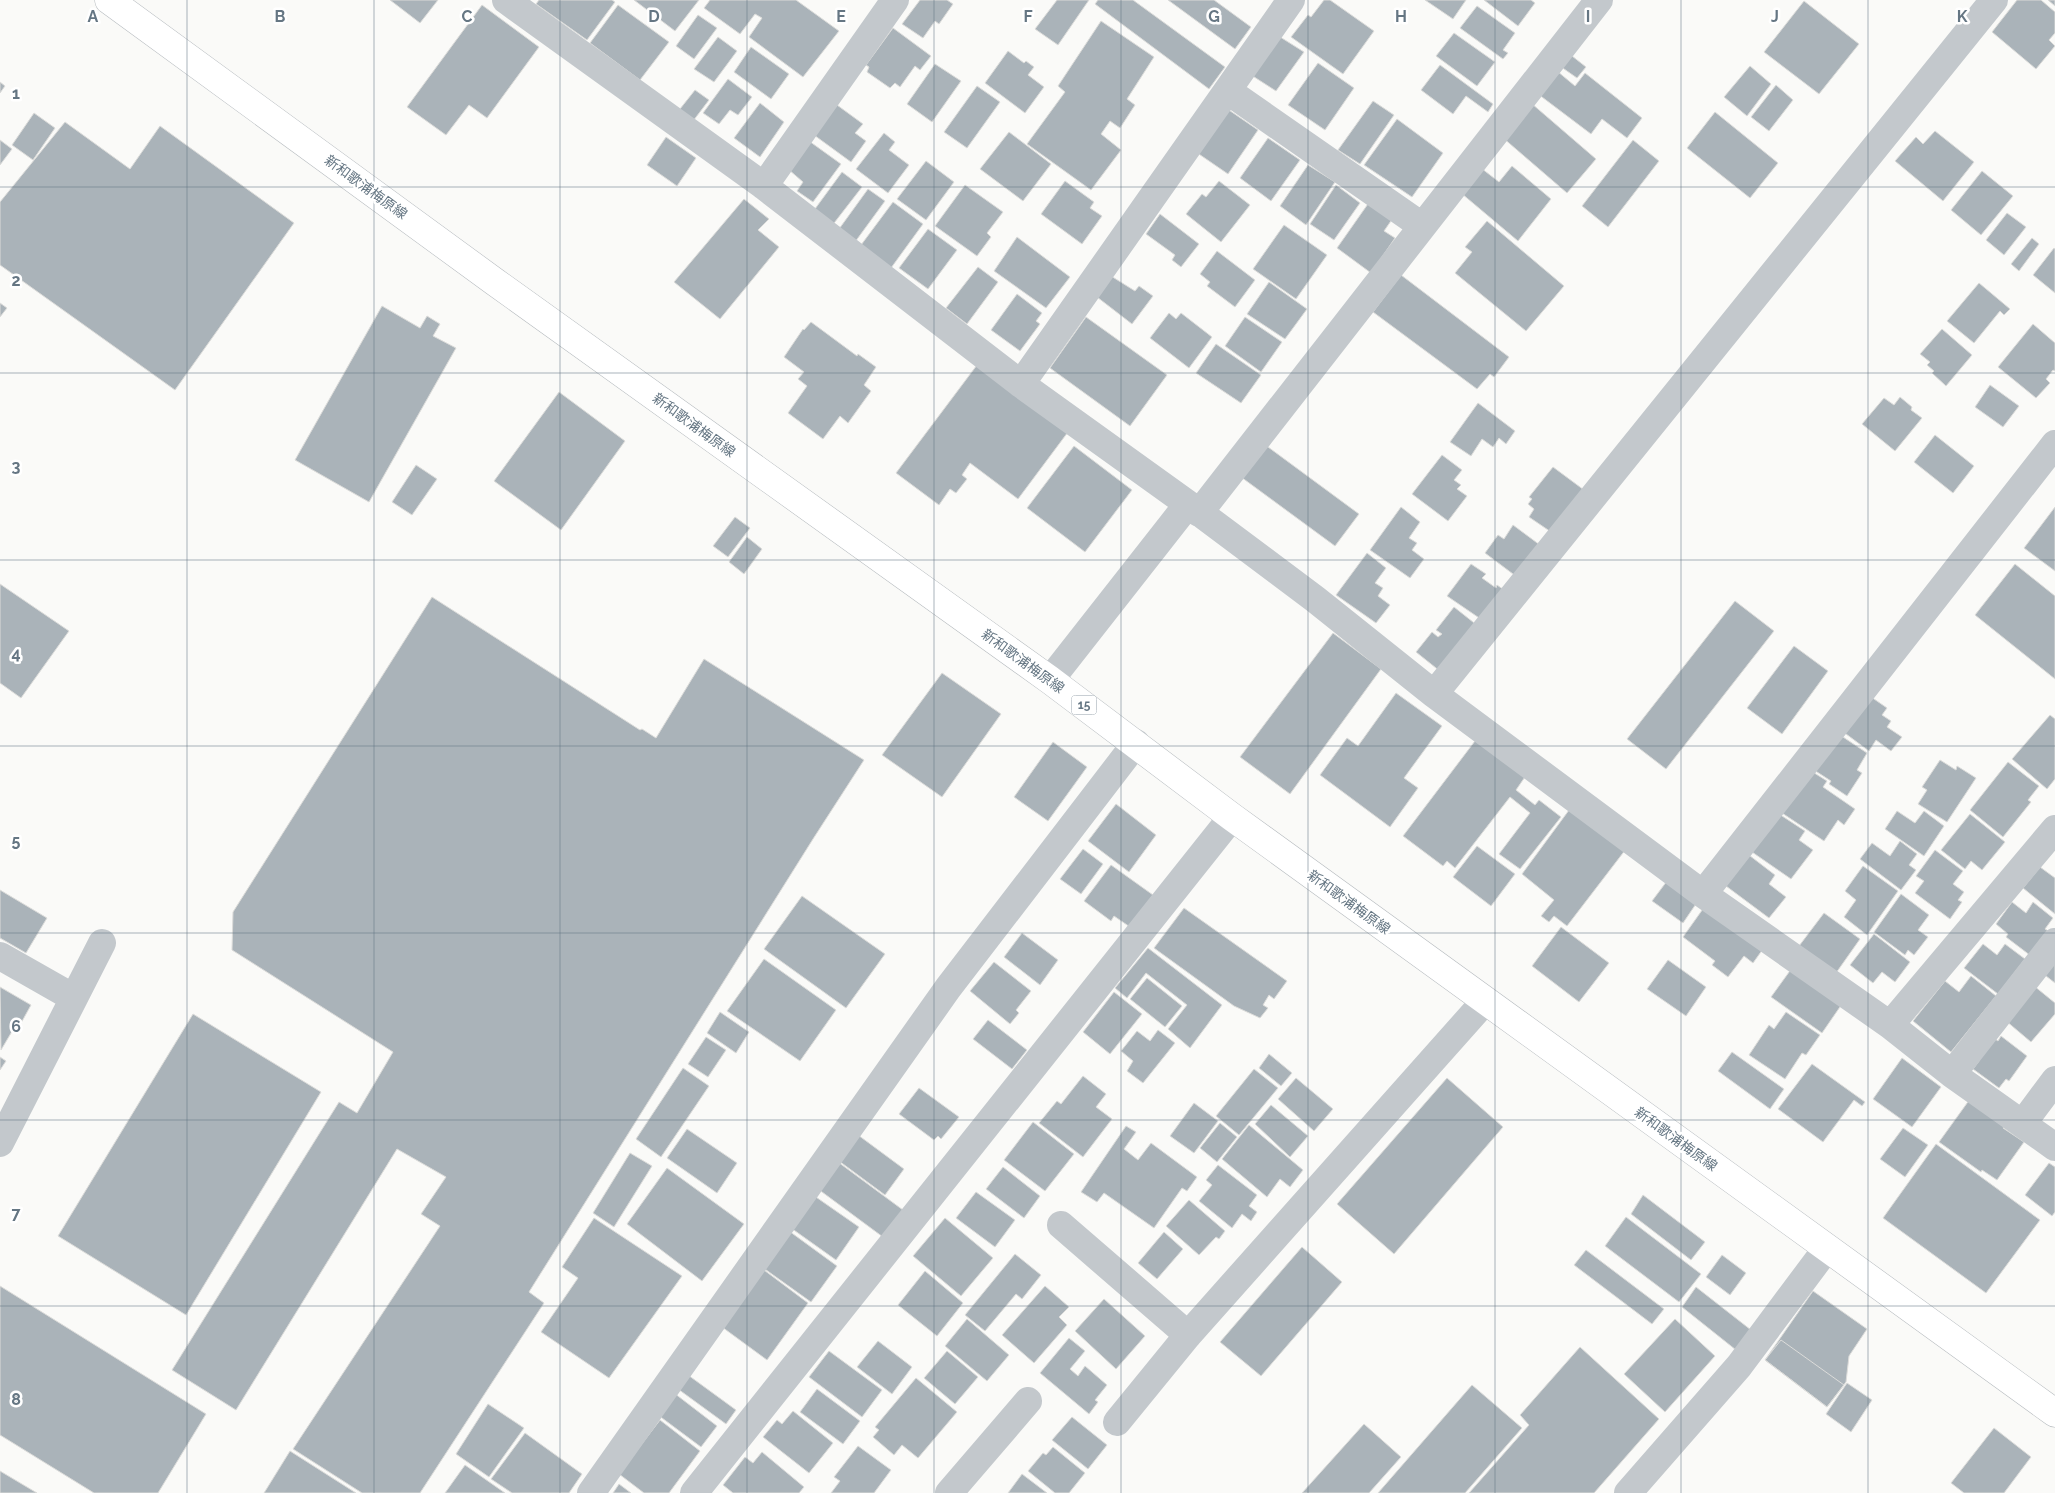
<svg xmlns="http://www.w3.org/2000/svg" width="2055" height="1493" font-family="Raleway,'Noto Sans JP',sans-serif">
<rect width="100%" height="100%" fill="#fafaf8"/>
<path fill="#aab3b9" stroke="#dcdcda" d="M390,0h48l-18,23z
M539,0h73l3,2 -28,38 -51,-36z
M634,0h65l-24,31z
M710,0h86l43,31 -36,46 -54,-40 13,-19 -7,-4 -15,20 -36,-26z
M920,0h27l6,4 -14,20 -4,-3 -12,17 -21,-14z
M1057,0h32l-31,45 -23,-16z
M1098,0h35l92,67 -16,22 -114,-85z
M1168,0h46l37,27 -16,22z
M1324,0h6l44,31 -31,43 -52,-37 17,-22 3,2z
M1425,0h41l-13,19z
M1484,0h47l4,3 -17,23z
M2017,0h24l14,12v21l-6,7 6,6 -19,23 -44,-37z
M2048,0h7v6z
M1804,1l55,43 -40,50 -55,-42z
M482,5l57,42 -52,71 -18,-13 -23,30 -39,-28z
M618,5l51,37 -29,38 -50,-37z
M1477,6l38,27 -12,17 5,3 -5,6 -43,-31z
M698,15l19,13 -23,31 -18,-13z
M1101,21l53,36 -27,42 8,6 -15,23 -10,-7 -9,13 20,16 -30,40 -64,-46 38,-52 -7,-6z
M893,28l38,28 -11,14 -5,-4 -15,21 -5,-4 -5,5 -23,-16 2,-5 -3,-2z
M1454,33l41,29 -18,24 -41,-30z
M1277,35l27,17 -28,39 -28,-18z
M718,37l19,14 -23,31 -20,-13z
M751,47l38,27 -18,25 -37,-27z
M1008,51l16,12 2,-2 8,6 -6,8 16,12 -19,26 -40,-30z
M1567,52l19,15 -9,11 -20,-14z
M1318,63l36,25 -29,42 -37,-25z
M935,64l26,17 -29,41 -25,-18z
M1440,65l53,39 -5,8 -22,-16 -13,18 -32,-24z
M1750,66l21,18 -24,32 -23,-19z
M1557,71l18,15 10,-13 57,45 -15,20 -25,-19 -11,15 -53,-40z
M728,79l24,18 -14,18 -8,-5 -11,14 -16,-11z
M0,82l5,4 -5,7z
M1776,85l17,15 -24,31 -18,-14z
M977,86l23,16 -33,46 -23,-16z
M695,90l14,10 -19,25 -14,-11z
M1373,101l21,14 -34,49 -22,-14z
M760,103l24,19 -24,35 -26,-19z
M1531,103l65,56 -29,34 -65,-56z
M837,105l26,19 -8,9 11,8 -15,21 -37,-27z
M1223,106l35,24 -30,44 -35,-24z
M1715,112l63,51 -28,35 -63,-50z
M34,113l21,15 -22,32 -21,-15z
M1397,119l46,34 -31,44 -48,-32z
M65,122l65,47 30,-43 134,97 -119,167 -175,-125v-63z
M1935,131l39,31 -31,39 -48,-40 21,-24 7,7z
M1009,132l42,32 -28,37 -43,-32z
M884,133l11,9 -6,8 20,15 -21,28 -32,-24z
M666,137l30,21 -19,28 -30,-21z
M1268,138l32,22 -29,41 -31,-23z
M0,140l12,9 -12,16z
M1633,140l26,21 -51,66 -26,-21z
M809,141l32,23 -28,38 -16,-11 6,-9 -15,-13z
M926,161l28,21 -28,38 -29,-21z
M1308,165l27,17 -29,43 -26,-19z
M1512,166l39,33 -33,42 -57,-48 20,-25 18,14z
M1982,171l31,25 -32,39 -30,-25z
M842,172l20,15 -31,40 -19,-14z
M1065,181l29,21 -4,6 12,8 -20,28 -41,-30z
M1219,181l31,24 -29,37 -35,-28 16,-20 4,3z
M965,185l38,27 -16,21 4,4 -14,19 -42,-30z
M1336,185l24,18 -26,37 -24,-16z
M868,189l17,12 -30,41 -16,-13z
M744,199l25,20 -11,11 21,17 -59,72 -46,-37z
M1370,201l23,17 -9,13 11,7 -24,35 -34,-25z
M893,202l30,22 -32,44 -30,-23z
M2007,213l19,14 -22,28 -18,-15z
M1160,214l39,30 -18,23 -9,-7 3,-5 -29,-21z
M1487,221l77,65 -38,45 -71,-58 17,-21 -7,-5z
M1284,225l43,30 -31,44 -43,-30z
M928,229l29,21 -29,39 -29,-21z
M1017,237l53,40 -24,31 -52,-37z
M2032,238l7,6 -20,27 -8,-7z
M2054,248l1,1v44l-22,-18z
M1217,251l38,29 -20,27 -28,-21 3,-4 -10,-8z
M978,267l20,15 -31,42 -21,-16z
M1401,275l108,82 -15,20 -4,-3 -13,15 -104,-77z
M1111,276l24,15 4,-5 14,10 -21,28 -35,-27z
M1269,282l38,27 -22,30 -38,-25z
M1979,283l31,26 -6,6 -4,-4 -26,32 -27,-22z
M1017,294l25,19 -6,8 4,3 -20,27 -29,-21z
M0,303l7,5 -7,9z
M382,306l38,22 7,-12 13,8 -7,12 23,12 -87,154 -74,-42z
M1169,313l7,6 5,-6 31,24 -23,31 -39,-30z
M1086,317l81,58 -37,51 -80,-58z
M1245,317l37,25 -21,30 -36,-26z
M811,322l46,34 1,-2 18,13 -12,18 7,6 -23,32 -8,-7 -17,23 -35,-26 19,-27 -9,-7 6,-7 -20,-15 19,-28 1,1z
M2033,324l22,19v28l-2,-1 -7,9 4,4 -14,15 -38,-31z
M1942,329l30,26 -26,31 -14,-13 2,-2 -7,-6 3,-3 -10,-8z
M1216,344l45,31 -20,28 -45,-30z
M977,365l91,67 -50,67 -48,-36 -8,12 5,4 -11,14 -6,-4 -11,16 -43,-32z
M1990,385l29,21 -16,21 -28,-20z
M559,392l66,49 -64,89 -67,-49z
M1900,397l12,10 -1,3 11,8 -27,33 -33,-27 22,-26 10,7z
M1478,403l37,28 -9,13 -7,-6 -6,9 -11,-8 -11,17 -21,-14z
M1935,435l39,31 -21,27 -39,-31z
M1264,444l95,70 -24,32 -94,-69z
M1074,446l58,44 -47,62 -58,-44z
M1442,455l20,15 -8,10 7,5 -4,4 10,7 -19,25 -36,-27z
M416,465l21,14 -25,36 -20,-13z
M1553,467l31,23 -30,44 -25,-17 5,-8 -6,-5 4,-5 -3,-2z
M1401,507l19,15 -11,16 8,5 -5,7 12,9 -14,19 -40,-28z
M2055,507v64l-31,-23z
M735,517l15,11 -22,29 -15,-11z
M1513,525l31,23 -23,32 -36,-27 13,-18 6,4z
M747,537l15,12 -18,25 -15,-12z
M1367,553l19,15 -11,15 8,5 -5,8 12,9 -14,18 -40,-28z
M1471,564l15,10 -4,4 14,10 1,-3 14,10 -23,29 -41,-28z
M2015,564l40,32v83l-80,-64z
M0,584l69,47 -48,67 -21,-15z
M432,597l208,133 2,-1 14,9 48,-79 160,101 -51,79 -284,453 15,11 -124,190h-58l-69,-44 147,-223 -19,-12 25,-37 -49,-28 -161,261 -64,-40 167,-268 18,11 36,-61 -161,-102 1,-38z
M1735,601l39,30 -108,138 -39,-30z
M1454,607l29,23 -37,46 -30,-24 16,-20 6,5 4,-3 -6,-4z
M1333,633l48,36 -91,125 -50,-37z
M1794,646l34,25 -46,63 -35,-26z
M942,673l59,41 -59,83 -60,-42z
M1864,692l23,16 -5,7 9,6 -4,6 15,10 -11,14 -15,-11 -7,11 -31,-23z
M1396,693l46,33 -38,52 14,10 -28,39 -70,-52 27,-37 11,8z
M2050,715l5,4v60l-8,10 -35,-30z
M1837,733l30,20 -10,17 5,3 -15,23 -18,-12 2,-3 -17,-11z
M1478,737l49,37 -11,16 19,15 4,-5 22,17 -41,52 -21,-15 31,-41 -20,-16 -55,71 -8,-7 -4,5 -40,-30z
M1053,742l34,25 -39,54 -34,-24z
M1940,760l16,10 1,-4 19,12 -29,44 -29,-18 9,-14 -5,-3z
M2008,762l31,24 -11,14 3,2 -28,35 -33,-27z
M1808,769l19,12 -4,6 32,22 -11,16 -6,-5 -14,21 -45,-30z
M1116,804l40,31 -27,37 -41,-31z
M1572,806l54,43 -59,77 -13,-10 -5,6 -8,-6 13,-16 -32,-26z
M1897,811l18,12 9,-12 20,15 -20,30 -39,-27z
M1779,814l26,17 -6,9 14,10 -22,29 -39,-27z
M1970,814l35,28 -23,28 -11,-9 -6,8 -24,-19z
M1900,841l17,13 -8,11 7,5 -15,20 -41,-31 12,-16 18,13z
M1477,846l38,28 -24,32 -38,-29z
M1083,849l20,15 -22,30 -21,-15z
M1935,850l28,21 -10,13 11,8 -6,8 4,2 -12,17 -35,-26 9,-12 -8,-5z
M1745,852l30,23 -6,9 17,13 -17,21 -47,-35z
M1111,865l42,30 -23,32 -16,-11 -3,5 -27,-20z
M1863,866l35,25 -31,44 -23,-18 12,-17 -11,-9z
M2040,867l15,11v36l-32,-26z
M1670,877l30,21 -17,25 -31,-22z
M0,890l47,28 -21,35 -26,-15z
M1901,894l28,21 -11,15 10,7 -14,18 -6,-5 -3,5 -31,-23z
M802,896l83,58 -39,54 -82,-59z
M2012,902l14,11 7,-11 20,16 -8,11 5,3 -19,24 -25,-19 2,-3 -12,-10z
M1705,906l58,43 -10,14 -9,-7 -16,21 -16,-12 3,-4 -32,-24z
M1184,908l103,73 -13,18 -5,-4 -6,10 5,3 -8,10 -26,-12 -80,-58z
M1824,913l36,26 -24,34 -37,-27z
M1561,927l48,36 -30,39 -47,-36z
M1022,933l36,27 -18,25 -36,-28z
M1874,934l36,28 -15,20 -13,-10 -9,11 -23,-18z
M1983,944l14,11 8,-11 20,15 -27,35 -34,-26z
M1148,948l74,57 -32,43 -22,-19 19,-24 -41,-32 -19,25 -12,-10z
M2055,948v35l-14,-11z
M764,959l72,51 -36,51 -73,-50z
M1668,960l38,27 -20,29 -39,-27z
M994,962l37,29 -15,19 3,3 -9,11 -40,-33z
M1792,968l50,36 -20,29 -51,-36z
M1971,976l25,20 -45,56 -38,-31 32,-40 14,11z
M1147,978l35,28 -17,21 -35,-28z
M2028,981l27,22v11l-24,28 -32,-27z
M0,987l31,18 -11,20 -3,-2 -16,27z
M1114,992l28,22 -32,40 -27,-22z
M720,1012l29,20 -13,21 -29,-20z
M1786,1012l34,23 -14,20 -4,-2 -17,26 -36,-24 20,-30 5,4z
M193,1014l128,78 -135,223 -128,-79z
M988,1020l39,30 -15,19 -39,-30z
M1158,1030l17,13 -32,40 -16,-12 6,-10 -12,-10 16,-20 13,10z
M1987,1033l11,8 3,-5 26,20 -18,25 -3,-2 -7,9 -26,-19 6,-8z
M706,1037l20,13 -18,27 -20,-13z
M1732,1052l52,37 -14,20 -52,-38z
M1269,1054l23,19 -11,13 -22,-18z
M0,1057l6,4 -6,9z
M1902,1058l39,29 -29,40 -39,-28z
M1812,1064l53,38 -3,4 -8,-6 -31,42 -45,-33z
M683,1068l26,18 -48,71 -25,-18z
M1254,1069l24,19 -39,47 -23,-19z
M1083,1076l23,18 -10,13 16,12 -29,38 -44,-34 18,-22 4,3z
M1296,1078l37,31 -19,22 -36,-32z
M1447,1078l56,49 -109,127 -57,-50z
M919,1088l40,29 -18,22 -3,-3 -4,4 -35,-26z
M1970,1099l36,25 -3,4 21,14 -27,38 -15,-10 -1,2 -42,-30z
M1194,1103l24,18 -24,32 -24,-17z
M1271,1105l37,31 -18,21 -35,-33z
M1033,1122l41,32 -29,37 -41,-31z
M1220,1123l17,14 -20,25 -17,-14z
M1249,1125l54,45 -13,17 -10,-8 -13,18 -45,-38z
M1126,1126l10,6 -12,17 14,11 13,-17 46,34 -10,14 -5,-3 -28,40 -50,-35 -7,9 -16,-10z
M1903,1128l25,17 -23,32 -25,-18z
M687,1129l50,34 -20,30 -50,-35z
M858,1135l46,34 -19,26 -46,-34z
M1936,1144l104,76 -54,73 -103,-75z
M630,1153l22,13 -38,61 -21,-14z
M838,1162l69,51 -20,27 -69,-51z
M2049,1163l6,4v45l-3,4 -27,-21z
M1218,1165l39,30 -8,11 8,6 -6,9 -9,-7 -10,14 -33,-27 13,-16 -6,-5z
M1003,1167l37,29 -16,22 -38,-29z
M667,1168l77,56 -42,57 -75,-57z
M976,1192l39,28 -20,27 -39,-29z
M813,1195l46,32 -23,33 -45,-32z
M1643,1195l62,47 -14,18 -60,-46z
M1189,1200l36,31 -6,8 -3,-2 -17,18 -33,-29z
M1626,1217l75,57 -22,28 -74,-56z
M594,1218l88,58 -73,102 -68,-46 37,-54 -16,-11z
M945,1218l48,40 -32,38 -48,-40z
M789,1231l48,35 -26,36 -49,-35z
M1164,1232l19,17 -26,30 -19,-16z
M1302,1247l40,35 -81,94 -41,-34z
M1586,1250l78,59 -12,15 -78,-59z
M1015,1254l26,21 -19,24 -6,-5 -31,37 -20,-16z
M1722,1255l24,18 -16,22 -24,-18z
M764,1270l44,33 -41,57 -45,-33z
M925,1271l38,32 -26,33 -39,-31z
M0,1286l206,128 -48,79h-64l-94,-58z
M1045,1286l24,21 -10,10 8,8 -33,38 -32,-28z
M1696,1287l55,43 -15,20 -54,-43z
M1813,1291l54,38 -18,27 -3,26 -19,25 -62,-47z
M1104,1299l41,37 -29,33 -41,-38z
M967,1319l42,36 -22,26 -42,-35z
M1675,1319l40,37 -50,56 -41,-38z
M1069,1338l16,13 -15,18 8,7 7,-10 22,19 -12,15 3,2 -9,12 -49,-41z
M1781,1340l63,45 -17,22 -62,-47z
M878,1341l34,26 -20,27 -35,-27z
M1580,1347l79,72 -65,74h-125l60,-68 -9,-10z
M829,1351l53,39 -20,27 -53,-40z
M947,1351l31,26 -23,27 -31,-26z
M688,1375l48,35 -10,14 -48,-35z
M916,1378l41,34 -39,46 -16,-13 -8,10 -21,-18 6,-7 -4,-3z
M1847,1383l25,17 -21,32 -25,-18z
M1472,1385l50,43 -57,65h-87z
M817,1389l43,32 -17,23 -43,-32z
M674,1393l43,33 -16,21 -43,-32z
M488,1404l36,24 -35,49 -33,-23z
M793,1411l40,32 -24,30 -46,-36 14,-17 5,4z
M1072,1417l35,28 -19,24 -36,-29z
M660,1420l40,31 -31,42h-25l-25,-19z
M1364,1424l37,33 -32,36h-67z
M1994,1428l37,29 -27,36h-40l-13,-10z
M525,1433l57,41 -13,19h-57l-21,-14z
M858,1446l33,24 -17,23h-43l9,-12 -6,-4z
M1053,1447l32,26 -16,20h-14l-27,-22 15,-18 3,2z
M290,1451l66,42h-92z
M762,1452l42,35 -5,6h-66l-10,-8 22,-28 8,6z
M465,1465l40,28h-60z
M0,1471l37,22h-37z
M1022,1474l25,19h-39z
M619,1484l12,9h-18z"/>
<g fill="none" stroke-linecap="round" stroke-linejoin="round">
<g stroke="#b5babe" stroke-width="29">
<path id="major" d="M109,0l386,282 555,398 182,137 823,596"/>
</g>
<path stroke="#c3c8cc" stroke-width="28" d="M506,0l258,186 257,198 167,120 127,95 119,95 269,200 187,131 62,49 103,73
M1228,91l194,135
M764,186l131,-186
M1021,384l270,-384
M1199,513l400,-513
M1050,680l138,-176
M1434,694l560,-694
M1703,894l352,-450
M0,956l74,42
M1890,1025l165,-196
M1952,1074l103,-132
M2023,1123l32,-43
M0,1143l102,-200
M1061,1225l127,110
M1117,1422l71,-87 297,-334
M591,1493l357,-505 188,-245
M694,1493l538,-676
M949,1493l79,-92
M1628,1493l111,-127 88,-118"/>
<use href="#major" stroke="#fff" stroke-width="28"/>
</g>
<path fill="none" stroke="#657683" stroke-width="1" stroke-opacity="0.55" d="M187,0v1493M374,0v1493M560,0v1493M747,0v1493M934,0v1493M1121,0v1493M1308,0v1493M1495,0v1493M1681,0v1493M1868,0v1493M0,187h2055M0,373h2055M0,560h2055M0,746h2055M0,933h2055M0,1120h2055M0,1306h2055"/>
<g text-anchor="middle" dominant-baseline="central" stroke-width="5" stroke-linejoin="round" paint-order="stroke">
<rect fill="#fff" stroke="#939fa8" stroke-width="1" x="1071.5" y="695.5" width="25" height="19" rx="4"/>
<g font-size="12" font-weight="bold" fill="#657683">
<text x="1084" y="705">15</text>
</g>
<g font-size="14" fill="#657683" stroke="#fff">
<text transform="translate(366 187) rotate(36)">新和歌浦梅原線</text>
<text transform="translate(694 425) rotate(36)">新和歌浦梅原線</text>
<text transform="translate(1023 661) rotate(36)">新和歌浦梅原線</text>
<text transform="translate(1349 902) rotate(36)">新和歌浦梅原線</text>
<text transform="translate(1676 1139) rotate(36)">新和歌浦梅原線</text>
</g>
</g>
<g font-size="16" text-anchor="middle" font-weight="bold" fill="#657683" stroke="#fff" stroke-width="5" stroke-linejoin="round" paint-order="stroke">
<text x="93" y="22">A</text>
<text x="280" y="22">B</text>
<text x="467" y="22">C</text>
<text x="654" y="22">D</text>
<text x="841" y="22">E</text>
<text x="1028" y="22">F</text>
<text x="1214" y="22">G</text>
<text x="1401" y="22">H</text>
<text x="1588" y="22">I</text>
<text x="1775" y="22">J</text>
<text x="1962" y="22">K</text>
<text x="16" y="99">1</text>
<text x="16" y="286">2</text>
<text x="16" y="472">3</text>
<text x="16" y="659">4</text>
<text x="16" y="846">5</text>
<text x="16" y="1032">6</text>
<text x="16" y="1219">7</text>
<text x="16" y="1405">8</text>
</g>
</svg>
